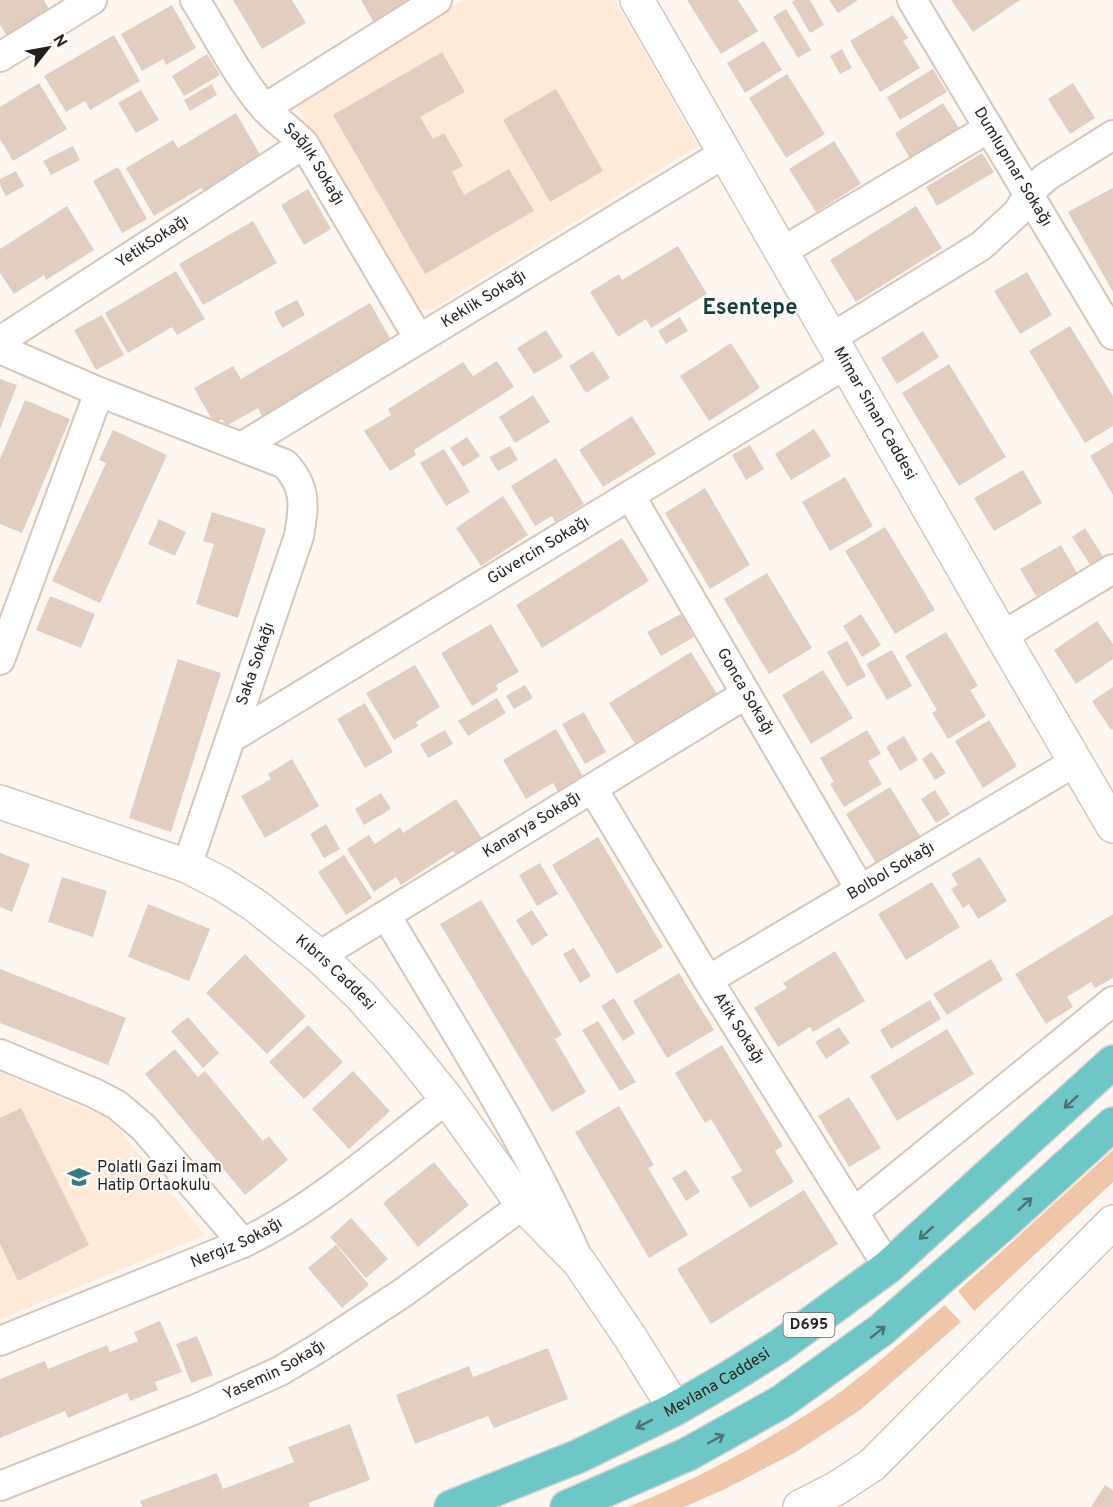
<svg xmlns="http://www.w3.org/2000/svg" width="1113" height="1507" font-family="Overpass,sans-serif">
<rect width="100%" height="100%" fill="#fef6f0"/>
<path fill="#ffe9d9" d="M463,0h152l83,146 -267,164 -20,-4 -115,-202z
M0,1072l110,47 95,116 -205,84z"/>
<path fill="#efc6aa" d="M1113,1150v32l-139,129 -16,-20z
M945,1305l16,17 -101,88 -64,42 -71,37 -41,18h-56c71,-28 137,-65 201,-107 41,-29 78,-63 116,-95z"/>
<path fill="#e2cec0" d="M0,0h44l6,11 -43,25 -7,-11z
M233,0h59l14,23 -44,26z
M361,0h55l-42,23z
M687,0h51l20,31 -37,23z
M795,0h15l14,25 -14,8 -18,-31z
M829,0h29l-20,13z
M951,0h69l-47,32z
M172,5l24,43 -30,17 -3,-6 -21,12 -21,-37z
M786,9l25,41 -13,8 -25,-41z
M893,15l15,23 -5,3 17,27 -40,24 -30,-51z
M114,35l26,46 -50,29 -5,-9 -19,11 -22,-36z
M764,41l18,29 -37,23 -18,-30z
M842,49l10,19 -12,6 -10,-18z
M442,52l23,40 -45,25 13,22 11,-6 19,33 -11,6 12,23 45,-26 25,42 -109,63 -92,-159z
M207,54l13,21 -36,21 -12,-20z
M933,69l14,23 -47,28 -13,-23z
M787,74l38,60 -39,24 -37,-60z
M39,83l28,46 -54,32 -13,-22v-32z
M1073,83l22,35 -25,16 -22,-35z
M212,84l5,11 -27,16 -6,-11z
M556,89l47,82 -53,31 -47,-82z
M141,90l18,30 -23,13 -18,-30z
M943,103l17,27 -49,30 -16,-27z
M236,113l26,45 -58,34 -3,-4 -47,28 -28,-48 47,-28 5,8z
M834,141l27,43 -45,28 -27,-43z
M73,146l7,14 -29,15 -8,-14z
M982,153l12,19 -57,34 -11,-19z
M118,167l29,52 -25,14 -29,-52z
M16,171l8,15 -18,10 -6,-11v-6z
M1113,188v104l-45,-80z
M308,189l23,40 -27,16 -23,-40z
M67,206l27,44 -48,30 -2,-5 -30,19 -14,-21v-24z
M916,206l26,42 -86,54 -26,-42z
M253,221l24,42 -74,42 -24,-41z
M678,246l29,48 -56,34 -5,-9 -28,18 -28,-45 29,-18 3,6z
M176,271l29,48 -28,16 -5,-8 -44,26 -23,-40z
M1027,272l25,43 -32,19 -26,-43z
M297,300l8,15 -23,13 -8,-16z
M370,303l21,37 -129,76 -4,-8 -32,18 -4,-7 -8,4 -20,-35 39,-22 8,13z
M102,315l22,40 -28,15 -22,-40z
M680,317l8,14 -22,13 -8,-13z
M1070,326l43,70v30l-28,17 -56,-92z
M546,330l17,27 -29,17 -17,-26z
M923,331l16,26 -42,27 -16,-26z
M731,343l29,45 -51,33 -29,-45z
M593,351l17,27 -24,15 -17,-27z
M497,361l17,26 -100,63 2,5 -26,16 -26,-40 27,-16 -3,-6 75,-47 10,14z
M949,364l57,93 -47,29 -57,-93z
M0,379l17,6 -17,44z
M533,395l17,27 -35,21 -16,-26z
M25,400l45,19 -48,114 -22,-9v-65z
M632,416l24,38 -53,33 -24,-37z
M814,429l17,27 -40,24 -16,-26z
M113,430l54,25 -67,148 -48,-22 54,-118 -7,-3z
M467,437l13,19 -17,11 -13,-19z
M1113,442v53l-23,-39z
M750,445l14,24 -18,11 -14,-25z
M510,446l8,14 -20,11 -9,-14z
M444,449l26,43 -24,14 -26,-43z
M556,458l28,46 -29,18 -3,-6 -17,10 -24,-40z
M1023,470l19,33 -48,28 -20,-33z
M845,477l28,49 -43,25 -28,-49z
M705,488l45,77 -40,24 -45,-76z
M503,496l25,39 -47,31 -25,-38z
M212,512l54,17 -28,89 -42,-14 18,-60 -11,-3z
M159,519l27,13 -11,24 -27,-12z
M885,527l50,83 -40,24 -50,-83z
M1085,528l19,30 -13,8 -19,-29z
M622,538l27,43 -107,67 -26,-43z
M1061,545l16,28 -41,23 -16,-27z
M767,573l45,75 -43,26 -45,-75z
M50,596l45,18 -14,34 -45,-18z
M681,614l13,23 -33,19 -14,-24z
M861,614l20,31 -19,12 -19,-31z
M1097,621l16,23v15l-37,25 -22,-34z
M491,624l28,48 -23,13 2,5 -26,16 -31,-53z
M946,632l32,54 -8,4 16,26 -38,23 -16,-26 5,-3 -32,-54z
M847,641l19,35 -19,11 -20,-35z
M892,650l20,36 -25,14 -21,-36z
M691,652l26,42 -81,51 -27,-42z
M178,659l43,14 -50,159 -42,-14z
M415,665l25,42 -24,15 2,4 -24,14 -28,-47z
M823,670l30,48 -42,26 -29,-49z
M525,685l8,13 -19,11 -8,-13z
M1113,687v42l-2,1 -19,-29z
M497,698l9,15 -38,23 -10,-15z
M365,703l28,49 -28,16 -28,-49z
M584,712l22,40 -21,12 -23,-40z
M989,720l28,46 -34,22 -28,-47z
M556,729l28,49 -25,15 -6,-10 -27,16 -23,-39z
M445,730l8,14 -25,14 -8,-14z
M867,730l14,24 -13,7 14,23 -38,23 -14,-23 4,-2 -14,-24z
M904,736l14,24 -18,11 -14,-24z
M932,752l14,21 -11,7 -13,-21z
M292,759l27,47 -54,32 -24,-42 30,-17 -3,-5z
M890,787l33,54 -44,27 -33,-54z
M935,790l15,24 -14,9 -15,-24z
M381,793l10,16 -27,16 -9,-16z
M456,799l27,41 -25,17 -5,-6 -52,34 -5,-8 -22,15 -27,-43 22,-14 6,9 25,-17 3,6z
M326,824l14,25 -16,9 -14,-24z
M598,837l65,110 -46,27 -65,-109z
M0,853l30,11 -18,48 -12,-5z
M344,855l28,43 -26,17 -28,-43z
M980,857l27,44 -29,18 -9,-15 -6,4 -12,-19 7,-4 -7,-11z
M540,863l18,31 -21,12 -18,-31z
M62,877l45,14 -14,46 -45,-15z
M932,882l28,45 -54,33 -28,-46z
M481,900l81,135 -7,4 31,53 -34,20 -112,-188z
M148,904l62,25 -21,52 -61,-24z
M532,910l16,25 -16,11 -16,-26z
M1113,914v64l-18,10 -4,-6 -24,15 6,10 -27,17 -31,-50z
M574,948l17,28 -11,7 -17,-29z
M835,951l30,50 -52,31 -3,-5 -32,20 -24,-39 33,-20 -4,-5z
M245,954l61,62 -39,38 -61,-61z
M991,959l12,21 -56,35 -14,-21z
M0,969l126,49 -18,47 -108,-42z
M679,973l35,57 -47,28 -34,-57z
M614,998l21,35 -12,8 -22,-35z
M930,1000l11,19 -50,30 -11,-19z
M188,1017l31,36 -16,15 -32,-37z
M598,1021l38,61 -16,9 -38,-61z
M308,1025l35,37 -39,37 -35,-37z
M839,1027l11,16 -24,16 -11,-17z
M947,1029l27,45 -77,47 -27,-45z
M722,1045l61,101 -8,5 19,31 -44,26 -19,-31 11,-6 -31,-52 -6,4 -30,-50z
M175,1049l23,28 7,-6 58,70 6,-5 19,24 -43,35 -100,-121z
M353,1071l37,40 -41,38 -37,-40z
M849,1097l32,51 -32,19 -31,-51z
M619,1106l35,59 -6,3 40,67 -39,23 -74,-126z
M21,1108l68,137 -71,36 -18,-37v-126z
M434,1162l35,43 -51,42 -35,-44z
M686,1170l14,22 -14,9 -14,-23z
M804,1190l34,54 -127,80 -34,-55z
M351,1218l37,41 -22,19 -36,-41z
M336,1245l33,40 -27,23 -34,-40z
M160,1321l22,51 -27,10 3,8 -28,11 -3,-8 -59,25 -3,-7 -65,27v-59l45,-18 3,8 59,-24 3,7 28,-11 -4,-9z
M197,1336l16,39 -22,8 -15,-39z
M548,1348l20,51 -74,29 -6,-12 -73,28 -19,-49 73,-29 4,11z
M350,1424l20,56 -62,23 2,4h-168l-2,-6 77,-28 6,16 71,-27 -6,-15z
M1105,1485l8,5v17h-22z"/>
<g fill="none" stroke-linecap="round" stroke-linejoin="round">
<g stroke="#d9c5b7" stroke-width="32">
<g id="street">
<path id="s1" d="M195,0c22,35 41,74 68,106 12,14 28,24 41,38l115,195"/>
<path id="s2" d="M912,0l201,335"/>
<path d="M0,57l92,-57"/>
<path d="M265,108l172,-108"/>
<path d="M781,252l208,-124"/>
<path d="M831,338l150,-92 37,-34 11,-19 17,-16 67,-42"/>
<path id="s3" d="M0,341l304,-197"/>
<path d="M0,349l99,43 186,72c22,24 19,42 14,72l-112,330"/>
<path id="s4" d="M243,446l482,-293"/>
<path id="s5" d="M630,495l230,394"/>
<path d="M1002,636l111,-67"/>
<path d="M0,660l99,-268"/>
<path id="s6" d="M231,738l615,-374"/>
<path id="s7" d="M593,789l115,191 180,287"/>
<path d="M386,915c66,112 138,222 191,341"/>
<path id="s8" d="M319,956l427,-262"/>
<path id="s9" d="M708,980l367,-218"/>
<path d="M0,1054l94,39 23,12 27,23 99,115"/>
<path d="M854,1212l259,-211"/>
<path id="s10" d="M0,1341l243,-98c73,-35 140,-95 204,-144"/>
<path id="s11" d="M0,1486l196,-77 84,-38 40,-24 84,-55 119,-87"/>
</g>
</g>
<g stroke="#d9c5b7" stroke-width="36">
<g id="secondary">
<path id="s12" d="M637,0l365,636 111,190"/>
<path id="s13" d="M0,802l187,64 35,18 34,22 63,50 42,40 42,48 44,55 76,106 56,57 51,75 45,72"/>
<path d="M800,1507l37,-19 35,-23 241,-243"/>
</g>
</g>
<g stroke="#d4d2d1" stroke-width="36">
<g id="primary">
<path id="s14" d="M451,1507l128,-51 96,-47 55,-32 51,-32 107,-78 225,-205"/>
<path d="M567,1507l121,-53 93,-52 100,-72 121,-105 111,-101"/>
</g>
</g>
<use href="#street" stroke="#fff" stroke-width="28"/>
<use href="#secondary" stroke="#fff" stroke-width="33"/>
<use href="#primary" stroke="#6ec7c6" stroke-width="33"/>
</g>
<defs><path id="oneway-shaft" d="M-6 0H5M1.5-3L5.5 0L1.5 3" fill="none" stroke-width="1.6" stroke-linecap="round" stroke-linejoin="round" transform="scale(1.5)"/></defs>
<g stroke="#4a7370">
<use href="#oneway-shaft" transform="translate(1071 1102) rotate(138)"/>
<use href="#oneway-shaft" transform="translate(1025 1204) rotate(-42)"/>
<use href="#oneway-shaft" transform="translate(926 1233) rotate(138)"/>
<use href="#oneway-shaft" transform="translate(878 1332) rotate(-38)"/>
<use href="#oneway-shaft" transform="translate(644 1424) rotate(153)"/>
<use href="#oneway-shaft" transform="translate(716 1439) rotate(-28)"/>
</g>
<defs>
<g id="school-bare" transform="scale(1.8)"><path d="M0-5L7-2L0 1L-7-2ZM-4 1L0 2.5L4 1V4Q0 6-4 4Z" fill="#347d7b" stroke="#fff" stroke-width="2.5" paint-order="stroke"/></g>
</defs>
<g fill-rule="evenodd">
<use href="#school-bare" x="79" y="1177"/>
</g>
<g text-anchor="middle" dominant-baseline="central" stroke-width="4.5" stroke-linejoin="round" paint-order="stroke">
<rect fill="#fff" stroke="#68625f" stroke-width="1.5" x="783.5" y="1313" width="51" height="24" rx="4.5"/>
<g font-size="15" font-weight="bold" fill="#271f1a">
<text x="809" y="1325">D695</text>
</g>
<g font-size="16" fill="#271f1a" stroke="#fff">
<text stroke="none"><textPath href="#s1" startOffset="204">Sağlık Sokağı</textPath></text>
<text stroke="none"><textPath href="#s2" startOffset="195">Dumlupınar Sokağı</textPath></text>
<text stroke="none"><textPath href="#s3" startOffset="182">YetikSokağı</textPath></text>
<text stroke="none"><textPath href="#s4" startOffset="282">Keklik Sokağı</textPath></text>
<text stroke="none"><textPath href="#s12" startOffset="477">Mimar Sinan Caddesi</textPath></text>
<text stroke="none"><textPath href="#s6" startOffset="360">Güvercin Sokağı</textPath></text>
<text transform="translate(256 664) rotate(-71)">Saka Sokağı</text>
<text stroke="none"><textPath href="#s5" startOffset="228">Gonca Sokağı</textPath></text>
<text stroke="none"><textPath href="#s8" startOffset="250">Kanarya Sokağı</textPath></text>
<text stroke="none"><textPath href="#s9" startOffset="213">Bolbol Sokağı</textPath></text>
<text stroke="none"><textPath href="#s13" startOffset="381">Kıbrıs Caddesi</textPath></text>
<text stroke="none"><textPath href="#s7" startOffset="280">Atik Sokağı</textPath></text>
<text stroke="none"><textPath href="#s10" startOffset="256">Nergiz Sokağı</textPath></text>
<text stroke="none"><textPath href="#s11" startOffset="298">Yasemin Sokağı</textPath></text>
<text stroke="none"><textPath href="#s14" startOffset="294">Mevlana Caddesi</textPath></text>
</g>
<g font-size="16" fill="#271f1a" stroke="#fff" text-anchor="start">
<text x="97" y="1168">Polatlı Gazi İmam<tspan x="97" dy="18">Hatip Ortaokulu</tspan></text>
</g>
<g font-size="22" font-weight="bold" fill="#1a3d3c" stroke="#fff">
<text x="750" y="308">Esentepe</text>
</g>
</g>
<g transform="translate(48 48) rotate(59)" stroke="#ffffff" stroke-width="4.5" paint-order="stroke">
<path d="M0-4.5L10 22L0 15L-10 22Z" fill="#271f1a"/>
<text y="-9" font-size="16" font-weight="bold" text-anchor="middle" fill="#271f1a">N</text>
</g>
</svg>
